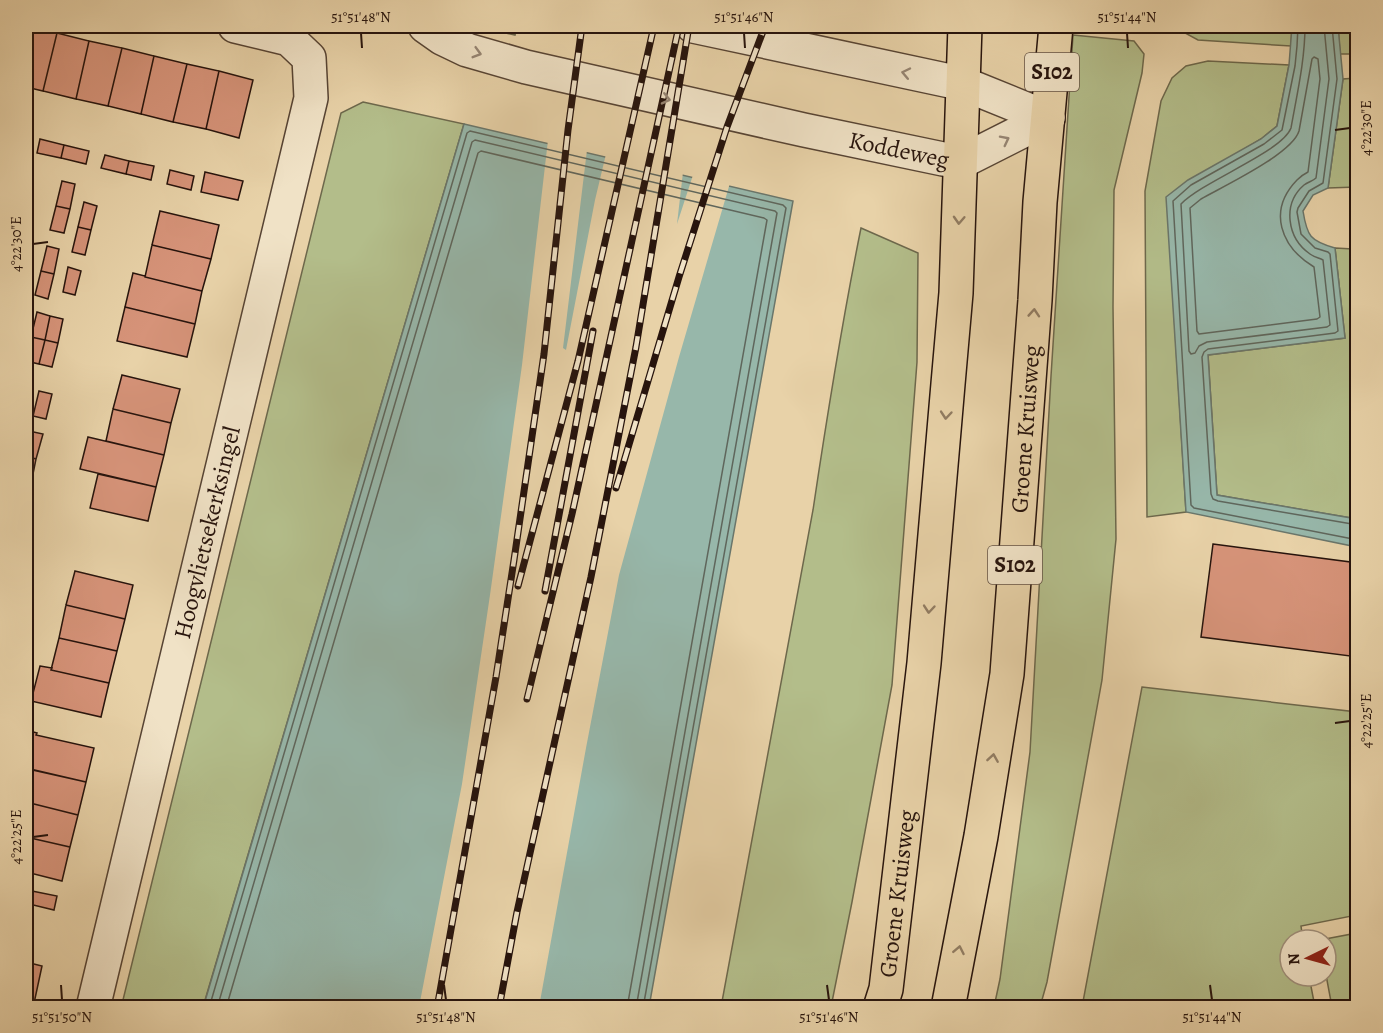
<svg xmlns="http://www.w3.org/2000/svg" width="1383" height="1033" font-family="Alegreya,serif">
<rect width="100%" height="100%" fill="#e8d2a8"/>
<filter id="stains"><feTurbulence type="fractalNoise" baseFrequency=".00333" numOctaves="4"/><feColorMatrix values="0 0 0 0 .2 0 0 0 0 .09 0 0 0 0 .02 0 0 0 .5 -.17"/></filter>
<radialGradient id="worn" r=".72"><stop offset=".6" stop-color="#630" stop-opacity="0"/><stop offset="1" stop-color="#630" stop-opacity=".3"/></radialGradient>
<path fill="#b3bd8a" stroke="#6d684c" stroke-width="1.5" d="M479,26h38l-2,9 -28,-6z
M1180,26h112l-1,20 -93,-6 -13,-7z
M1338,26h19v28h-17z
M1073,35l61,6 10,13 -2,19 -28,117 -1,117 3,232 -14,141 -55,302 -7,25h-46l6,-28 30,-227 21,-376z
M1208,61l81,4 -12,61 -16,13 -94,58 19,315 -39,5 -2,-326 16,-90 11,-23 14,-12z
M1356,78l2,4 -1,105 -29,1 15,-109z
M363,102l101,22 -261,883 -82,1 220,-895z
M861,228l57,25 -1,109 -25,323 -40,217 -21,105h-110l92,-497c14,-94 29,-188 48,-282z
M1335,248l18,1 4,-1v271l-140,-24 -9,-140 137,-17z
M1142,687l215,25v203l-56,11 2,14h-13v36h19l6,31h-233z
M1357,933v74h-25l-6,-32v-35h-6z"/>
<path fill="#97b7aa" stroke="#6a766b" stroke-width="1.5" d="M1292,26h46l5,53 -15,109 -15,7 -10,16c4,25 7,30 32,37l10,90 -137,17 9,140 140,24v28l-171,-35 -20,-315 22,-17 73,-41 16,-13 12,-61z
M464,124l329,77 -144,806 -446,1z"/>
<path fill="#e8d2a8" d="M548,140l39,10 -24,198 3,2 29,-150 11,-46 77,18 -6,52 16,-49 37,8 -51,174 -60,218 -33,173 -47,259h-120l43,-223 28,-189 32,-230z"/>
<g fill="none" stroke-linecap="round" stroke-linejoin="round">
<path stroke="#5f665c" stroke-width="1.5" d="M1298,26l-1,20 -2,20 -13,64 -18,14 -73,41 -18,16 18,304 3,3 164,32
M1305,26c0,34 -8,68 -14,102 -9,24 -88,53 -110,76l8,147 2,3 4,-1 4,-7 8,-4 120,-15 3,-2 -7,-65c-4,-2 -9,-3 -13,-6 -23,-16 -28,-50 -6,-69 4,-3 9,-4 12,-7l13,-99 -5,-53
M1332,26l5,53 -14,104 -14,8 -11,17 -1,4 4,22 14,14 13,4 2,2 8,77 -3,2 -127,16 -4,3 -2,5 9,137 2,5 5,2 140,24
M1314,57l4,2 2,20 -12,93c-4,2 -8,5 -11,8 -30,31 -16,67 17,87l6,50 -3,2 -118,15 -2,-3 -7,-123 11,-9c23,-13 91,-45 98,-68l13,-72z
M209,1008l258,-875 3,-2 313,74 3,3 -143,800
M217,1008l255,-866 3,-2 300,71 2,2 -141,795
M226,1008l252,-855 3,-2 283,67 3,2 -140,788"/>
</g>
<path fill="#d69379" stroke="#27140d" stroke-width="1.5" d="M26,26l31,7 -14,58 -17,-4z
M57,33l32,8 -13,58 -33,-8z
M89,41l33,7 -14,58 -32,-7z
M122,48l32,8 -13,58 -33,-8z
M154,56l33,8 -14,58 -32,-8z
M187,64l32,7 -13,58 -33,-7z
M219,71l34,9 -14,58 -33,-9z
M40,139l24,6 -3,13 -24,-5z
M64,145l25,6 -3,13 -25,-6z
M105,155l24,6 -3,13 -25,-6z
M129,161l25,5 -3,14 -25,-6z
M170,170l24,6 -3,14 -24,-6z
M205,172l38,9 -5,19 -37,-8z
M62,181l13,3 -5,25 -14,-3z
M84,202l13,4 -6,24 -13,-3z
M56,206l14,3 -6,24 -14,-3z
M160,211l59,14 -8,34 -59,-14z
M78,227l13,3 -6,25 -13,-3z
M152,245l59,14 -9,32 -57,-14z
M47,246l12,3 -5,25 -13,-3z
M68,267l13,4 -6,24 -12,-3z
M41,271l13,3 -6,25 -13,-4z
M133,273l12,3v1l57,14 -7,33 -70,-17z
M125,307l70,17 -8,33 -70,-16z
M37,312l13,4 -5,24 -14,-3z
M50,316l13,3 -5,24 -13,-3z
M31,337l14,3 -6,24 -13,-3z
M45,340l13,3 -6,24 -13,-3z
M122,375l58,14 -9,34 -58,-14z
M39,391l13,3 -6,25 -13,-3z
M113,409l58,14 -7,32 -58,-14z
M29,431l14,3 -7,25 -10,-3v-8z
M88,437l76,18 -8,32 -76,-18z
M26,456l10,3 -5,25 -5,-2z
M98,474l58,13 -8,34 -58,-13z
M1213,544l145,19v94l-157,-20z
M75,571l58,14 -8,34 -59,-14z
M66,605l59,14 -8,32 -58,-13z
M59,638l58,13 -8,32 -58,-13z
M40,666l12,2 -1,2 58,13 -8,34 -70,-16z
M26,730l11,3 -1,2 58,13 -8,34 -60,-14z
M28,769l58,13 -8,33 -52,-13v-24z
M26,802l52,13 -8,32 -44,-10z
M26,837l44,10 -8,34 -36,-9z
M32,891l25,5 -3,14 -25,-6z
M26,962l16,4 -9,42h-7z"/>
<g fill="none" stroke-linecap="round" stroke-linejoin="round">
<g stroke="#574434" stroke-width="36">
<g id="minor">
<path id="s1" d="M425,26l17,12 25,12 59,17 278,63 139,29 18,3 87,-44"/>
<path d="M693,26l271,58 84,34"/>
<path id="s2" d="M93,1008l218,-910 -2,-40 -20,-19 -54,-13"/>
</g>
</g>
<g stroke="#27140d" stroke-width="36">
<g id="primary">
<path id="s3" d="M880,1008l6,-19 38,-326 24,-279 8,-91 9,-267"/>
<path id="s4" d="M948,1008l33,-172 26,-162 28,-374 5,-98 16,-176"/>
</g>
</g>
<use href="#minor" stroke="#f0e2c6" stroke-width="33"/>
<use href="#primary" stroke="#e8d2a8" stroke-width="33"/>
<g stroke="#27140d" stroke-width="7">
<path id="rail" d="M616,488l63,-211 48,-150 38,-101
M518,586l60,-225 76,-335
M545,591l48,-260
M527,699l45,-185 107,-488
M437,1008l59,-331 18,-117 30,-206 24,-224 14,-104
M499,1008l18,-96 74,-335 45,-230 53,-321"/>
</g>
<use href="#rail" stroke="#f0e2c6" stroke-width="4.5" stroke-dasharray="14" stroke-linecap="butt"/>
</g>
<defs><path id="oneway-chevron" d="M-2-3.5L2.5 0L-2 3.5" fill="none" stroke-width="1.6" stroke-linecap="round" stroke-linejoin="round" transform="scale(1.5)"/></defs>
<g stroke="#968573">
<use href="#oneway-chevron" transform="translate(477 53) rotate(16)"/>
<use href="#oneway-chevron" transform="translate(906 73) rotate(-168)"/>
<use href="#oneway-chevron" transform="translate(666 99) rotate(13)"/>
<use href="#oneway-chevron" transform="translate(1005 140) rotate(-27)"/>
</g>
<g stroke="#917c62">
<use href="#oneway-chevron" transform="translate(959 220) rotate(93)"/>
<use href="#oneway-chevron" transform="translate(1034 313) rotate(-86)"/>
<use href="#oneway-chevron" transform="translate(946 415) rotate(95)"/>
<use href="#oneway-chevron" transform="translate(929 609) rotate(95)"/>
<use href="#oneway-chevron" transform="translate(993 758) rotate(-81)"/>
<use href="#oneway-chevron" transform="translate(959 950) rotate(-79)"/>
</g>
<path fill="none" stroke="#27140d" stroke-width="2" d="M361,33l1,15M744,33l1,15M1127,33l1,15M1335,130l15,-2M33,244l15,-2M1335,723l15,-2M33,837l15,-2M61,985l1,15M444,985l2,15M827,985l2,15M1210,985l2,15"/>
<g text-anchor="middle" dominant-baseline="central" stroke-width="6" stroke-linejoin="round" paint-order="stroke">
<g fill="#f0e2c6" stroke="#635244" stroke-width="1.5">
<rect x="1025" y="53" width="54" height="38" rx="4.5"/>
<rect x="988" y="546" width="54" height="38" rx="4.5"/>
</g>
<g font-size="22" font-weight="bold" fill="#27140d">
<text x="1052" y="72">S102</text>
<text x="1015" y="565">S102</text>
</g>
<g font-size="24" fill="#27140d" stroke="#f0e2c6">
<text stroke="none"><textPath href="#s1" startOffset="492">Koddeweg</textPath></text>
<text stroke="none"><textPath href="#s4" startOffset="585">Groene Kruisweg</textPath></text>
<text stroke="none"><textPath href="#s2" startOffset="489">Hoogvlietsekerksingel</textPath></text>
<text stroke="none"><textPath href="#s3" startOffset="116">Groene Kruisweg</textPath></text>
</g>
</g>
<rect width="1383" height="1033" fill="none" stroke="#e8d2a8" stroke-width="66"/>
<g transform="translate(1308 958) rotate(265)"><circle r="28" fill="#f0e2c6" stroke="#a0907c" stroke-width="1.5"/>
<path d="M0-4.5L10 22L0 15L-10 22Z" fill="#8f2418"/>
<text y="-9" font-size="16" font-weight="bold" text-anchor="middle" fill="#27140d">N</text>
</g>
<rect x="33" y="33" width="1317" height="967" fill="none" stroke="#27140d" stroke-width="2"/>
<g font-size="15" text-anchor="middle" fill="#27140d">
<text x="361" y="22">51°51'48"N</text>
<text x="744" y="22">51°51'46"N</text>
<text x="1127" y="22">51°51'44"N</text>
<text transform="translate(1366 128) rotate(-90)" y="5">4°22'30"E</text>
<text transform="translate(16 244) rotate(-90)" y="5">4°22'30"E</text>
<text transform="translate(1366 721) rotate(-90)" y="5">4°22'25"E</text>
<text transform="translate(16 837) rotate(-90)" y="5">4°22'25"E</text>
<text x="62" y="1022">51°51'50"N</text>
<text x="446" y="1022">51°51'48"N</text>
<text x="829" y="1022">51°51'46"N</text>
<text x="1212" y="1022">51°51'44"N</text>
</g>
<rect width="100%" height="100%" filter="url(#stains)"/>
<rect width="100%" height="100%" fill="url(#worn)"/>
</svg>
